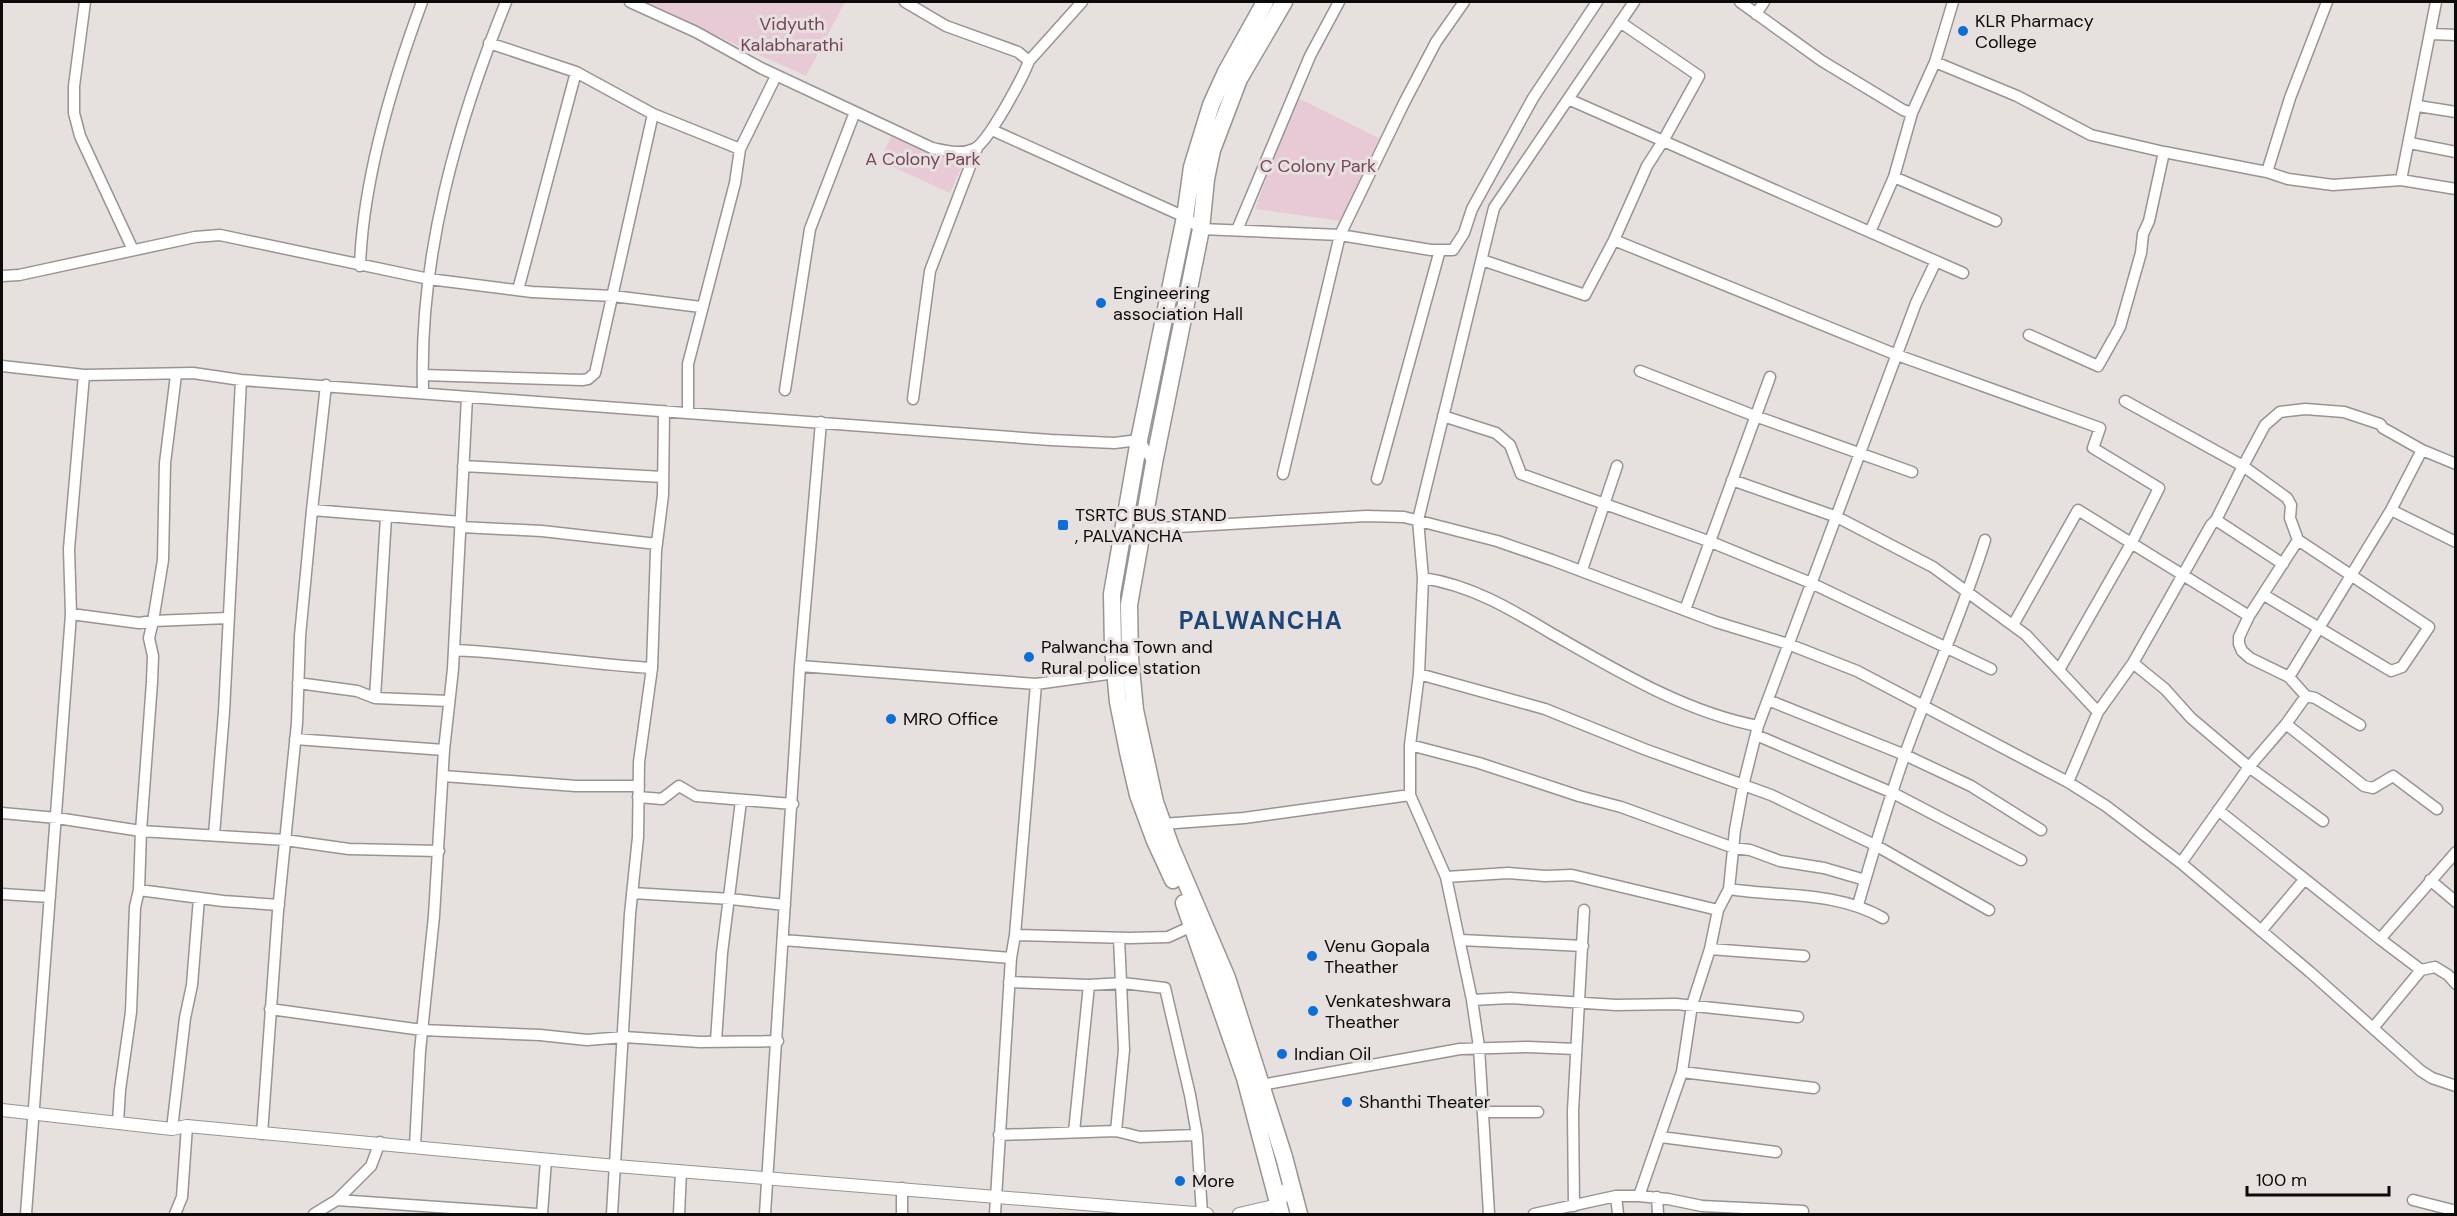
<svg xmlns="http://www.w3.org/2000/svg" width="2457" height="1216" font-family="'DM Sans',sans-serif">
<rect width="100%" height="100%" fill="#e6e1de"/>
<path fill="#e7cad6" d="M641,2h204l-39,74z
M1296,97l83,41 -38,83 -86,-12z
M896,125l70,32 -16,36 -70,-32z"/>
<g fill="none" stroke-linecap="round" stroke-linejoin="round">
<g stroke="#989491" stroke-width="13">
<path id="minor" d="M85,2l-11,84v27l6,23 53,114
M630,2l66,30 65,36 171,80c15,3 28,7 42,1 14,-6 49,-72 55,-88l-11,-9 -72,-26 -41,-24
M1740,2l82,59 81,49 9,3
M1953,2l-18,60 82,34 74,39 73,17
M1756,14l8,-12
M2431,34l25,1
M489,43l87,29 77,42 87,35
M1029,61l53,-59
M1568,99l395,174
M2418,106l38,6
M992,130l193,87 16,12 139,6 91,15h22l11,-17 8,-24 61,-111 64,-96
M2410,143l46,9
M2267,172l23,-74 37,-96
M1894,177l102,44
M2401,180l35,-178
M1237,230l73,-174 29,-54
M1870,232l24,-55 18,-64 23,-51
M1614,240l283,115 203,73 -7,20 66,40 -27,54 -73,128
M1482,260l103,35 29,-55 33,-74 16,-25 36,-65 -79,-54
M360,266c3,-88 32,-183 62,-264
M2,276l17,-1 176,-38 25,-2 209,44 103,13 81,4 88,11
M518,290l58,-218
M2029,335l69,31 22,-39 21,-74 2,-19 6,-13 15,-69 103,20 21,7 45,6 68,-5 55,9
M2,366l82,9 109,-2 48,7 810,60 63,3 25,-3 15,23
M1640,371l115,45 157,56
M176,375l-11,88 -2,97 -10,61 75,-3
M423,375l159,5 6,-1 7,-6 58,-259
M423,388c-4,-132 34,-265 83,-386
M785,390l25,-161 45,-117
M913,399l17,-128 47,-123
M688,413v-49l47,-181 5,-34 36,-73
M1443,416l53,17 14,12 11,29 190,68 100,41 180,86
M463,466l200,11
M1283,474l57,-239 64,-132 32,-61 28,-40
M1377,479l63,-229
M1732,480l105,37 96,50 93,68 72,77
M312,510l14,-125
M2391,510l65,32
M2216,520l67,44
M461,527l81,4 115,13
M1143,529l223,-13 38,1 93,24 55,19 164,62 72,22 69,27 211,111 38,24 75,57 129,109 111,99 11,7 24,8
M2298,540l-49,76 -10,21v7l3,7 8,7 39,19 17,19 9,2 45,27
M1582,570l35,-104
M1423,578c47,7 86,30 126,54 65,37 135,80 209,94
M2264,595l127,76 11,-4 27,-40 -131,-87 -8,-22 1,-13 -4,-7 -44,-32 22,-41 15,-13 25,-3 39,3 36,12 3,4 39,22 34,14
M1685,610l85,-233
M71,614l68,9 14,-2 -4,17 4,18 -1,26 -11,149 -2,59 -4,17 -4,105 -11,78 -2,32
M2013,625l65,-115 171,106
M454,650c67,3 132,14 198,18
M2133,663l32,26 26,29 58,49 74,54
M800,666l236,18 79,-11 3,3
M1419,674l126,35 99,40 127,46 104,50 114,65
M2289,677l102,-167 31,-60
M298,683l59,8 18,7 74,3
M375,698l11,-181
M1768,700l137,55 66,31 70,44
M2286,724l78,62 9,2 20,-12 44,33
M1756,735l137,58 128,67
M295,739l149,11
M1410,745l69,18 100,33 42,11 113,41 16,2 30,11 44,7 41,12
M443,776l133,10h63
M2068,782l30,-70 35,-49 78,-138 5,-5 27,-54 -118,-65
M638,797l24,2 17,-13 17,10 97,8
M2218,810l162,129
M2,813l55,5 84,13 144,9 64,9 90,2
M1162,824l82,-6 166,-23
M214,835l10,-123 17,-332
M2181,863l68,-96 37,-43 20,-28
M1446,877l62,-4 37,3 27,-1 146,35
M2430,880l26,22
M1729,889c52,8 107,2 154,29
M139,890l84,11 56,4
M632,893l99,6 54,6
M2,894l48,3
M1858,905c14,-49 29,-99 46,-148 26,-73 58,-143 81,-217
M2261,931l43,-51
M1015,935l115,3 38,-1 24,-11
M783,940l228,18
M1461,940l122,6
M1710,949l94,7
M2421,970l-41,-31 76,-87
M1009,982l80,3 34,-2 42,5 25,107 7,40 5,79
M1472,1000l38,-2 106,7 60,-1 122,13
M270,1009l152,21 118,5 47,5 37,-3 76,5 78,-1
M2373,1028l48,-58 14,-3 13,8 8,9
M716,1041l6,-88 19,-152
M1682,1072l132,16
M1261,1085l199,-36 68,-2 48,2
M1483,1112h55
M172,1129l13,-111 7,-33 7,-87
M1116,1131l8,-81 -5,-112
M1074,1132l15,-147
M262,1134l16,-223 19,-188 3,-87 12,-126 149,12
M999,1135l117,-4 24,6 57,-2
M1661,1137l115,15
M415,1146l5,-95 14,-135 10,-166 9,-81 14,-272
M902,1188v26
M1616,1196l2,18
M1639,1196l43,-124 10,-67 18,-56 8,-39 11,-21 6,-59 8,-44 15,-60 158,-423 20,-42
M1657,1197l1,17
M337,1200l200,14
M2413,1200l43,11
M1574,1206l-1,-95 11,-201
M26,1214l45,-600 -2,-65 15,-174
M175,1214l7,-17 5,-71
M314,1214l23,-14 34,-34 9,-24
M542,1214l4,-54
M612,1214l18,-300 8,-77 1,-75 13,-94 4,-117 7,-56 1,-84
M679,1214l2,-43
M765,1214l35,-548 21,-244
M995,1214l16,-256 4,-23 21,-251
M1489,1214l-10,-167 -7,-47 -26,-123 -36,-82v-50l9,-71 4,-96 -5,-58 76,-312 140,-206
M1534,1214l82,-18h23l29,3 34,7 101,5"/>
</g>
<g stroke="#989491" stroke-width="14">
<path id="tertiary" d="M2,1110l170,19 15,-3 429,40 591,48
M1239,1214l39,-9 13,-23"/>
</g>
<g stroke="#989491" stroke-width="19">
<path id="trunk" d="M1284,2l-45,77 -27,71 -6,29 -5,50 -47,234 -25,142 1,53 5,52 20,92 16,45 56,131 57,179 15,57
M1173,880l-18,-39 -17,-46 -10,-43 -10,-50 -5,-54 -1,-54 27,-154 46,-223 7,-50 19,-62 15,-33 39,-70
M1184,903l61,175 36,136"/>
</g>
<use href="#minor" stroke="#fff" stroke-width="10"/>
<use href="#tertiary" stroke="#fff" stroke-width="12"/>
<use href="#trunk" stroke="#fff" stroke-width="16"/>
</g>
<g fill="#0e6ed7" stroke="#e6e1de" stroke-width="2">
<circle cx="1963" cy="31" r="6"/>
<circle cx="1101" cy="303" r="6"/>
<rect x="1057" y="519" width="12" height="12" rx="3"/>
<circle cx="1029" cy="657" r="6"/>
<circle cx="891" cy="719" r="6"/>
<circle cx="1312" cy="956" r="6"/>
<circle cx="1313" cy="1011" r="6"/>
<circle cx="1282" cy="1054" r="6"/>
<circle cx="1347" cy="1102" r="6"/>
<circle cx="1180" cy="1181" r="6"/>
</g>
<g text-anchor="middle" dominant-baseline="central" stroke-width="6" stroke-linejoin="round" paint-order="stroke">
<g font-size="18" fill="#0c0b0a" stroke="#e6e1de" text-anchor="start">
<text x="1975" y="21">KLR Pharmacy<tspan x="1975" dy="21">College</tspan></text>
<text x="1113" y="293">Engineering<tspan x="1113" dy="21">association Hall</tspan></text>
<text x="1075" y="515">TSRTC BUS STAND<tspan x="1075" dy="21">, PALVANCHA</tspan></text>
<text x="1041" y="647">Palwancha Town and<tspan x="1041" dy="21">Rural police station</tspan></text>
<text x="903" y="719">MRO Office</text>
<text x="1324" y="946">Venu Gopala<tspan x="1324" dy="21">Theather</tspan></text>
<text x="1325" y="1001">Venkateshwara<tspan x="1325" dy="21">Theather</tspan></text>
<text x="1294" y="1054">Indian Oil</text>
<text x="1359" y="1102">Shanthi Theater</text>
<text x="1192" y="1181">More</text>
</g>
<g font-size="18" fill="#77445b" stroke="#e6e1de">
<text x="792" y="24">Vidyuth<tspan x="792" dy="21">Kalabharathi</tspan></text>
<text x="923" y="159">A Colony Park</text>
<text x="1318" y="166">C Colony Park</text>
</g>
<g font-size="24" font-weight="bold" letter-spacing="1.5" fill="#1c4579" stroke="#e6e1de">
<text x="1261" y="620">PALWANCHA</text>
</g>
</g>
<rect width="2457" height="1216" fill="none" stroke="#0c0b0a" stroke-width="6"/>
<path d="M2247 1186v9h142v-9" fill="none" stroke="#0c0b0a" stroke-width="3"/>
<text x="2256" y="1186" font-size="18" fill="#0c0b0a" stroke="#e6e1de" stroke-width="4.5" paint-order="stroke">100 m</text>
</svg>
